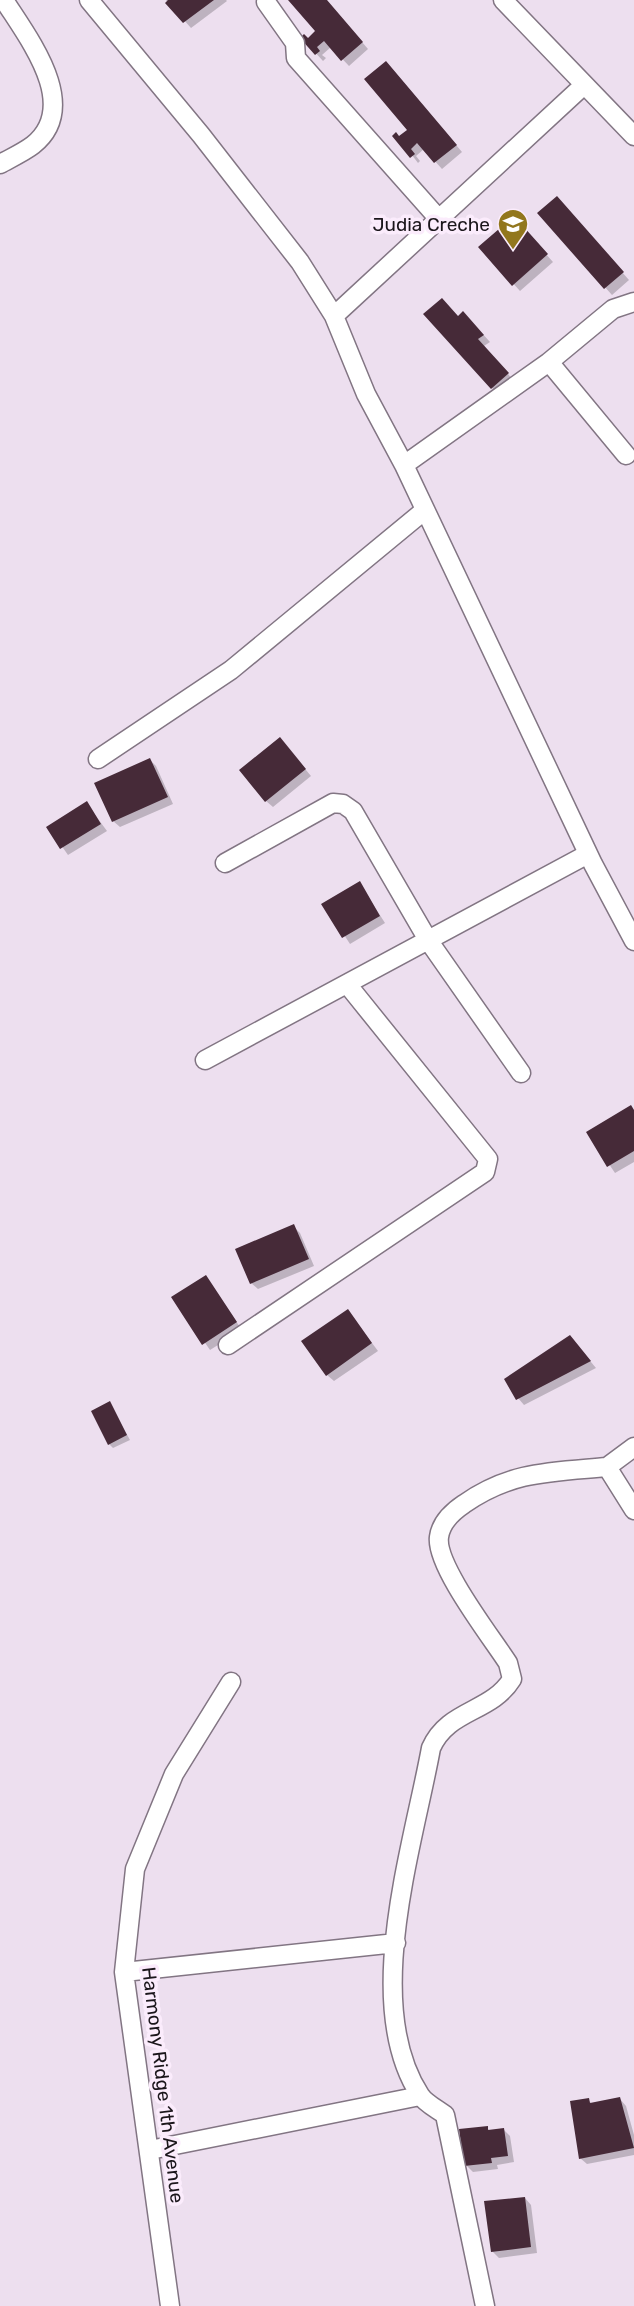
<svg xmlns="http://www.w3.org/2000/svg" width="634" height="2306" font-family="Rubik,sans-serif">
<rect width="100%" height="100%" fill="#eddfef"/>
<path fill="#0003" d="M166,0h60l1,1 -36,27z
M290,0h36l42,49 -19,17 -18,-19 -9,8 4,3 -3,3 -21,-23 6,2 10,-8z
M393,70l69,82 -20,17 -18,-20 -8,7 4,5 -2,2 -19,-25 10,-8z
M563,205l66,75 -17,15 -72,-81z
M520,225l33,37 -33,29 -39,-43z
M459,318l11,2 20,22 -6,4 30,35 -15,13 -7,-6z
M286,746l25,30 -38,31 -7,-6z
M150,760l6,6 17,38 -53,23 -7,-6z
M87,804l20,27 -39,24 -19,-27z
M360,884l25,39 -35,21 -26,-40z
M634,1111v51l-19,11 -27,-40z
M293,1226l7,7 14,33 -56,23 -7,-6z
M206,1277l36,53 -32,20 -36,-52z
M348,1311l30,40 -44,30 -7,-6z
M576,1344l20,24 -72,37 -6,-7z
M110,1404l20,36 -17,8 -4,-4z
M620,2099l6,7 8,29v20l-47,9 -7,-6 8,-58 4,4z
M487,2128l4,4 13,-2 6,6 4,26 -17,3 1,4 -25,3 -7,-7z
M525,2198l6,7 6,48 -38,5 -7,-7z"/>
<path fill="#462a38" d="M168,0h46l-31,23 -18,-20z
M288,0h39l36,42 -22,19 -17,-20 -7,6 3,4 -5,4 -15,-17 4,-4 4,4 7,-7z
M386,61l71,84 -23,18 -17,-20 -6,6 4,5 -5,4 -18,-22 4,-4 3,4 8,-6 -43,-51z
M557,196l67,76 -20,17 -67,-76z
M514,216l34,38 -36,32 -34,-39z
M442,298l16,18 5,-5 21,24 -6,4 31,34 -18,16 -68,-75z
M280,737l26,32 -41,33 -26,-32z
M150,758l18,39 -56,25 -18,-39z
M87,801l14,23 -41,25 -14,-22z
M360,881l20,35 -38,22 -21,-34z
M631,1105l3,5v41l-27,16 -21,-35z
M294,1224l15,35 -59,25 -15,-35z
M206,1275l31,47 -35,23 -31,-48z
M348,1309l24,34 -46,33 -25,-35z
M570,1335l21,26 -75,39 -12,-21z
M110,1401l17,34 -19,10 -17,-34z
M620,2097l14,51 -55,11 -9,-58 19,-3 1,5z
M488,2126v4l16,-2 4,28 -17,2 1,5 -28,3 -5,-37z
M525,2197l6,50 -40,5 -7,-51z"/>
<g fill="none" stroke-linecap="round" stroke-linejoin="round">
<g stroke="#827583" stroke-width="21">
<path id="street" d="M89,0l112,135 99,127 34,54 32,78 38,71 189,399 41,77
M503,0l131,136
M266,2l29,41 1,15 142,160
M0,164c11,-6 24,-12 33,-19 49,-39 -5,-107 -29,-145
M334,316l250,-231
M549,362l77,93
M404,465l145,-103 64,-53 21,-7
M98,759l133,-89 194,-160
M225,863l108,-60 10,1 10,7 75,129 93,133
M205,1060l383,-206
M228,1345l257,-173 3,-13 -141,-175
M634,1447l-27,20 27,43
M124,1972l272,-29
M150,2150l270,-54
M170,2306l-46,-334 11,-103 39,-95 57,-92
M485,2306l-40,-191c-8,-6 -20,-12 -25,-20 -59,-90 -7,-248 11,-347 17,-39 60,-35 81,-69l-4,-16c-16,-25 -73,-98 -69,-126 2,-15 13,-25 25,-33 47,-33 87,-32 143,-37"/>
</g>
<use href="#street" stroke="#fff" stroke-width="18"/>
</g>
<defs>
<g id="school-pin" transform="scale(1.575)"><path d="M0 17L-7.5 6A9.5 9.5 0 1 1 7.5 6Z" fill="#92771d" stroke="#fbecfc"/><path d="M0-5L7-2L0 1L-7-2ZM-4 1L0 2.5L4 1V4Q0 6-4 4Z" fill="#fff"/></g>
</defs>
<g fill-rule="evenodd">
<use href="#school-pin" x="513" y="224"/>
</g>
<g text-anchor="middle" dominant-baseline="central" stroke-width="7" stroke-linejoin="round" paint-order="stroke">
<g font-size="19" fill="#1b161b" stroke="#fbecfc" text-anchor="end">
<text x="490" y="224">Judia Creche</text>
</g>
<g font-size="19" fill="#1b161b" stroke="#fbecfc">
<text transform="translate(163 2085) rotate(83)">Harmony Ridge 1th Avenue</text>
</g>
</g>
</svg>
